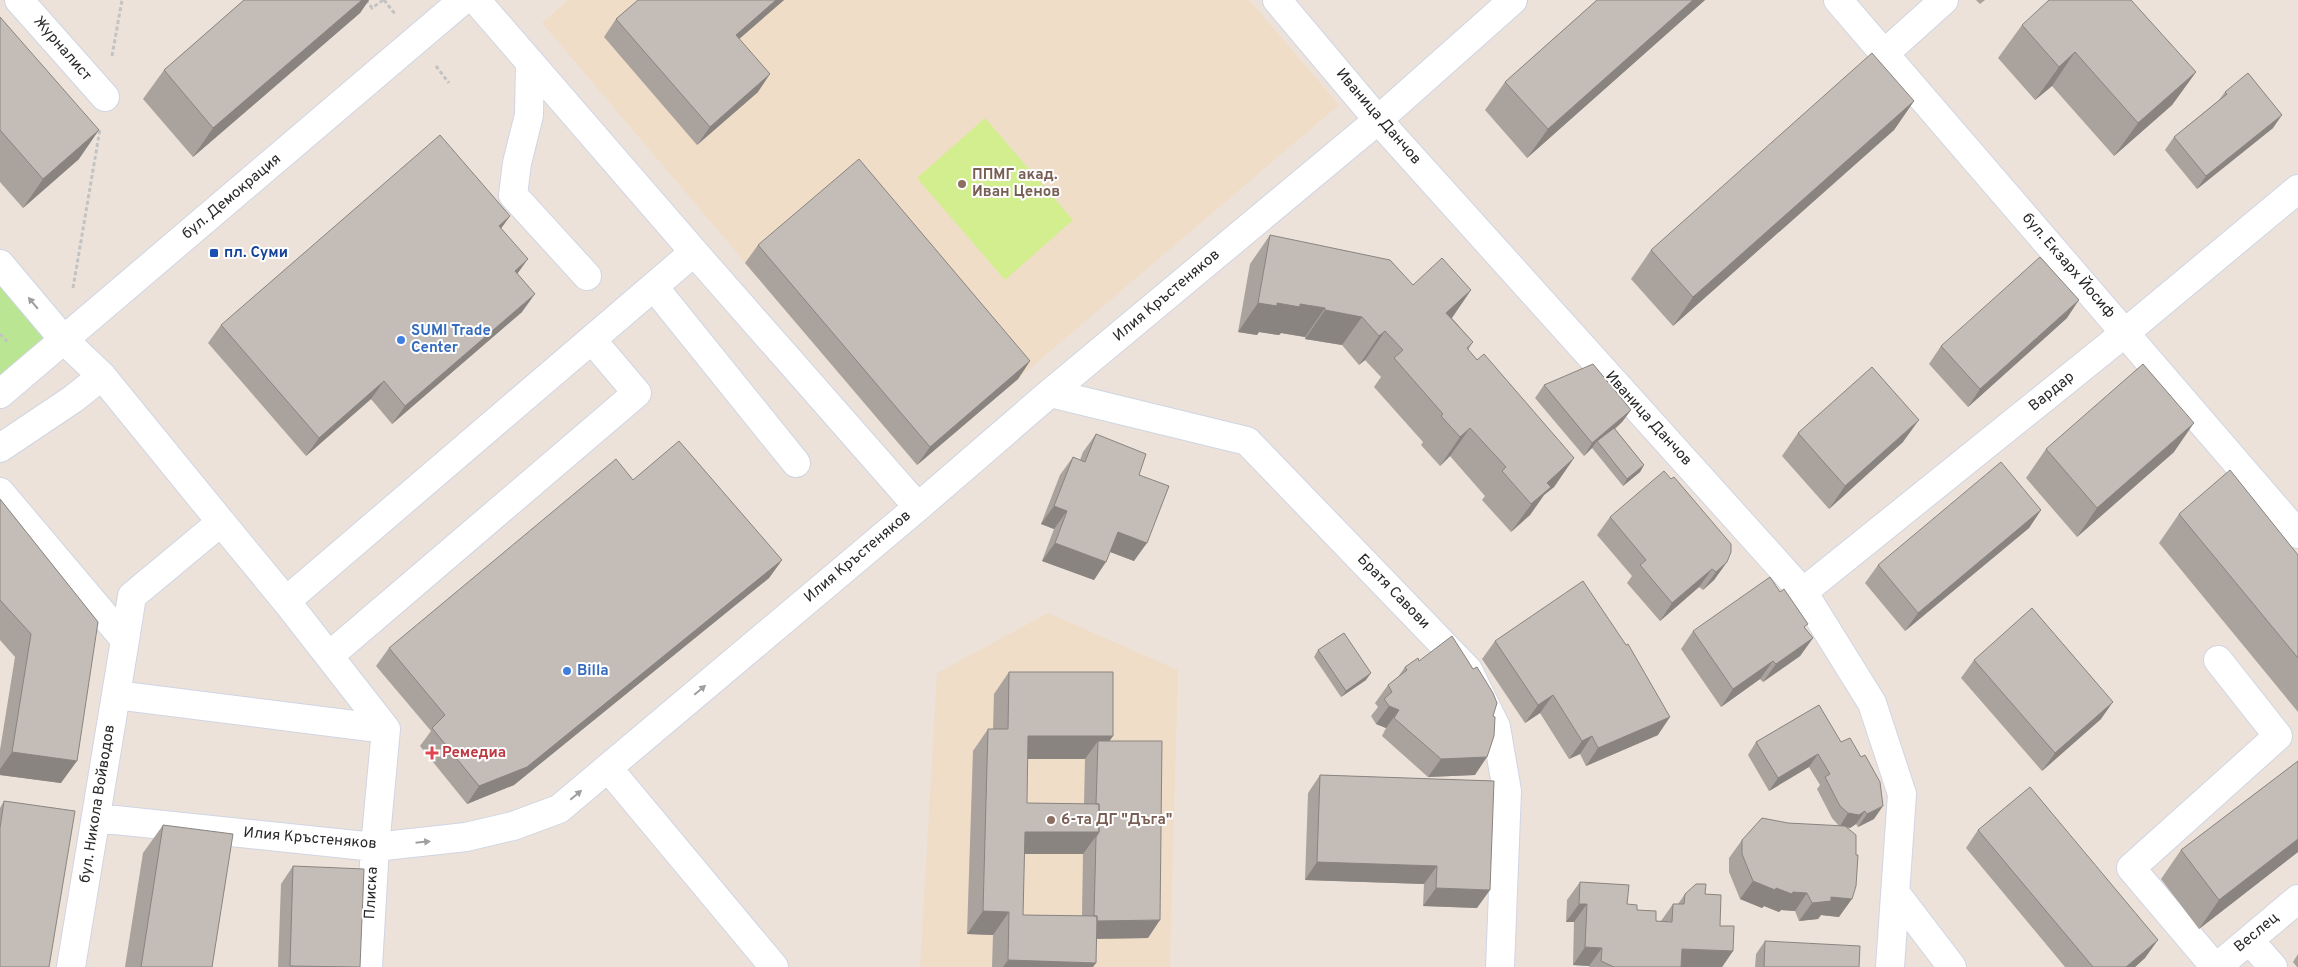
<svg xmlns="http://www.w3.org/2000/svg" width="2298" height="967" font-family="Overpass,sans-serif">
<rect width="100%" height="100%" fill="#ece2da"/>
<path fill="#efddc8" d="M568,0h681l90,105 -422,360 -375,-442z
M1048,613l130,57 -8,297h-250l17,-294z"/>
<path fill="#bae693" d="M0,266l64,74 -64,54z"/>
<path fill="#d2ee8e" d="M985,118l88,102 -68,60 -88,-102z"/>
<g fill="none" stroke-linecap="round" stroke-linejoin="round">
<g stroke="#cfd5e3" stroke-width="30">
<path id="minor" d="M19,0l86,97
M476,0l218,252 224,255
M1277,0l101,120 425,472 69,111 30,91 -12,173
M1838,0l460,534
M1884,54l60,-54
M530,62l-1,53 -12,48 -4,32 74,81
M0,264l64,76 38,36
M654,287l142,176
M1050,393l197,48 221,229 28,57 11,64 -7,176
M0,394l463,-394
M0,448l73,-49 29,-23 119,146 -89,74 -7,44 -125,-148
M221,522l65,79
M1803,592l323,-260 172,-143
M329,656l308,-263 -45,-53
M116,695l270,34
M386,729l-100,-128 408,-349
M608,768l166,199
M96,818l279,29 91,-10 47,-11 46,-17 359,-302 132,-114 328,-273 135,-120
M1897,895l55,72
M2249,940l24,27
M71,967l54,-327
M368,967l7,-120 11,-118
M2215,967l-84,-99 147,-132 -60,-76
M2217,967l81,-68"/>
</g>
<path stroke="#c3c3c3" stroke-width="3" stroke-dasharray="4 2.5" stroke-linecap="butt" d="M366,0l6,8 11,-8
M384,0l11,14
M112,56l10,-56
M436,66l13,17
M73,288l27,-159
M0,334l9,9"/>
<use href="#minor" stroke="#fff" stroke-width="28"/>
</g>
<path fill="#a9a29d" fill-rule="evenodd" d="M244,0h125l-9,13 -167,144 -50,-58 21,-29z
M638,0h146l-45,39 19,53 -61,53 -93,-108 12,-18z
M1597,0h108l-178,158 -42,-48 20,-28z
M1976,0h9l-5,4z
M0,17l79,142 -56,49 -23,-26z
M2022,25l174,47 -24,33 -58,51 -62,-70 -17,14 -37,-42z
M2225,92l48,36 -76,61 -32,-39 9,-13 45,-37z
M1914,101l-20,29 -221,196 -42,-47 20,-29z
M510,216l-9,12 21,84 -130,112 -21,-25 -65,57 -98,-113 13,-18z
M1270,235l143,50 58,5 -19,28 21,24 -5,8 106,108 -20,29 -10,8 -14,20 -19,17 -29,-32 3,-4 -35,-40 -10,10 -19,-21 2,-3 -49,-55 7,-10 -16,-17 -6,5 -17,-20 -37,-6v-2l-24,-4 -2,2 -20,-3 -2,3 -19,-3 12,-68z
M758,245l272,116 -12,18 -101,86 -172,-202z
M2067,318l-99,89 -39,-43 12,-18z
M1544,385l87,25 -9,12 -7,7 29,36 -4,7 -17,14 -31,-38 -8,8 -49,-58z
M1798,433l105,9 -74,67 -47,-53z
M1096,434l43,41 -5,86 -24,-9 -16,28 -52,-19 12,-32 -13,-5 19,-49 13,-18 7,3 3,-8z
M2046,449l128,3 -97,85 -51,-59z
M633,480l149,80 -13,18 -255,207 -47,19 -47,-58 11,-15 -55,-65 13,-18z
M0,499l98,123 -37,161 -61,-8v-25l15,-93 -15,-17z
M2041,510l-12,18 -124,103 -40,-48 13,-18z
M2179,514l119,41v157l-139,-169z
M1610,517l117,45 -13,18 -11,10 -4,-3 -39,34 -33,-38 5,-7 -35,-41z
M1805,628l8,10 -13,18 -37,26 -3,-3 -39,28 -40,-58 12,-18z
M1495,641l163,94 -72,31 -6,-12 -11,5 -29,-46 -15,10 -43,-64z
M1318,650l48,30 -25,17 -27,-40z
M1974,660l127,59 -59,52 -81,-93z
M1419,661l74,55 -18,59 -47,2 -46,-41 4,-8 -10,-4 -5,-8 7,-9 -3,-4 13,-18 10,-8 7,-10z
M1009,672l104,64 -4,5 39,197 -51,1 -4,28h-101l1,-32 -26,-1 6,-183 15,-22h5l1,-35zM1027,759h58l-1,45 -57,-1zM1024,854h59l-1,62 -59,-1z
M1819,705l55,114 -16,8 -2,-3 -6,4 -4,-1 -7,90 -18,-2 -3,4 -19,2 -4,-10 -14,-1 -2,2 -15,-6 -2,2 -22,-9 -11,-27v-14l13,-18 46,-17 51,3 -7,-8 -15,-29 3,-4 -11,-18 -40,24 -21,-36 8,-13z
M2298,761v91l-99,77 -38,-50 20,-29z
M1320,775l174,6 -17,127 -54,-2 1,-22 -119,-4 3,-87z
M4,801l-4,166v-159z
M163,825l49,142h-87l18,-114z
M1978,830l167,128 -10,9h-70l-99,-119z
M293,866l67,101h-82l3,-83z
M1580,882l47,22 29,17h5l12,-17h5l7,-10h20l15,32 13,25 -11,16h-133v-1l-16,-1 1,-43h-8l1,-22z
M1765,941l94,26h-104l1,-13z
M2298,954v13h-1l-4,-5z"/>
<path fill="#898480" d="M362,0h7l-9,13 -167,144 20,-29z
M776,0h8l-61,53 13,-18z
M1693,0h12l-178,158 21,-29z
M2075,52l-23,34 -17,14 24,-33z
M2196,72l-24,33 -58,51 24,-33z
M770,74l-12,18 -61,53 13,-18z
M1914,101l-20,29 -221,196 20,-29z
M2282,115l-9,13 -76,61 9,-13z
M99,130l-20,29 -56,49 20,-29z
M510,216l-13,18 2,-8z
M528,259l-13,18v-6z
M1471,290l-20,29 -5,-6z
M535,294l-13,18 -130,112 13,-18z
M2079,300l-12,18 -99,89 12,-18z
M1258,303h19l23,1 25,4 -20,29 -24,-4 -2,2 -20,-3 -2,3 -19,-3z
M1325,310l37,7 -20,28 -37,-6z
M1385,331l-20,29 -6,5 20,-29z
M1030,361l-12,18 -101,86 13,-18z
M384,381l-13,18 -65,57 13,-18z
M1631,410l-9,12 -24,21 -1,-2 -5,7 -8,8 8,-13z
M1919,420l-16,22 -74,67 16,-23z
M2194,423l-20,29 -97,85 20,-29z
M1470,428l-20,28 -10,10 20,-29z
M1574,458l-20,29 -10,8 -14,20 -19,17 36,-49z
M1644,465l-4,7 -17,14 4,-7z
M1054,506l13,5 -13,18 -13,-5z
M2041,510l-12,18 -124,103 13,-18z
M1118,532l29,11 -13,18 -29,-11z
M1055,543l51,19 -12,18 -52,-19z
M782,560l-13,18 -255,207 -47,19 12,-18z
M1727,562l-13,18 -11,10 13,-18z
M1712,569l-13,18 -39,34 12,-18z
M1813,638l-13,18 -37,26 13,-18z
M1773,661l-13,18 -39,28 12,-18z
M1371,673l-5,7 -25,17 5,-6z
M1553,695l-13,18 -15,10 13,-18z
M2113,702l-12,17 -59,52 13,-18z
M1389,706l10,4 -13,18 -10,-4z
M1670,717l-12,18 -72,31 12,-18z
M1028,736h85l-16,23 1,-18 -13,18h-73z
M1592,736l-12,18 -11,5 13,-18z
M12,752l65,9 -16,22 -61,-8v-6z
M1818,754l-9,13 -40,24 9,-13z
M1487,757l-12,18 -47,2 13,-18z
M1883,806l-9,13 -16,8 9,-13z
M1865,811l-9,13 -6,4 -10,-2 8,-13z
M1025,832h74l-16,22h-74z
M2298,839v13l-99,77 20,-29z
M1317,862l120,4 -13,18 -119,-4z
M1753,881l40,11 14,1 -12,18 -14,-1 -2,2 -15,-6 -2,2 -22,-9z
M1436,888l54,2 -13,18 -54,-2z
M1831,897l21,2 -13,18 -18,-2 -3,4 -19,2 13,-18z
M1579,904h8l-13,18h-8z
M983,911l26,1 -16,23 -26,-1z
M1160,920l-12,18 -67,1 13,-18z
M2158,940l-13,18 -10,9h-9z
M1585,947l17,1 -13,18 -16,-1z
M1682,949l51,2 -11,16h-41z
M1008,960l88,3 -3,4h-90z"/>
<path fill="#c4bcb7" stroke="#898480" d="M244,0h118l-149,128 -49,-58z
M638,0h138l-40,35 34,39 -60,53 -94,-108z
M1597,0h96l-145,129 -43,-47z
M2049,0h82l65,72 -58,51 -63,-71 -16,15 -37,-42z
M0,17l99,113 -56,49 -43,-49z
M1872,53l42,48 -221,196 -42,-47z
M2248,73l34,42 -76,61 -32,-39 53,-43 -2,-2z
M440,135l70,81 -11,10 29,33 -13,12 20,23 -130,112 -21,-25 -65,57 -98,-113z
M859,159l171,202 -100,86 -172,-202z
M1270,235l120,25 23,25 29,-27 29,32 -25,23 27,29 -6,6 10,12 7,-6 90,104 -27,25 4,4 -20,17 -29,-33 4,-4 -36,-39 -10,9 -19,-21 2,-2 -49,-56 9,-8 -18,-19 -6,5 -17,-19 -37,-7v-2l-25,-4v3l-23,-4v3l-19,-3z
M2040,257l39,43 -99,89 -39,-43z
M1593,364l38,46 -39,33 -48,-58z
M2143,364l51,59 -97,85 -51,-59z
M1872,367l47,53 -74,66 -47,-53z
M1614,428l30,37 -17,14 -30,-38z
M1096,434l50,20 -7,21 30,11 -22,57 -29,-11 -12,30 -51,-19 12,-32 -13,-5 19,-49 12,5z
M679,441l103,119 -255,207 -48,19 -47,-58 13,-13 -56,-67 227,-189 17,21z
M2001,462l40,48 -123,103 -40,-48z
M2230,470l68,85v103l-119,-144z
M1664,471l7,8 3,-2 57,67v8l-4,10 -11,10 -4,-3 -40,34 -32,-38 6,-5 -36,-43z
M0,499l98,123 -21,139 -65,-9 19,-118 -31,-34z
M1770,577l10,15 4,-3 24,35 -4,3 9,11 -37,26 -3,-3 -40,28 -40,-58z
M1583,581l43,64 2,-1 42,73 -72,31 -6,-12 -10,5 -29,-46 -15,10 -43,-64z
M2032,608l81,94 -58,51 -81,-93z
M1344,633l27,40 -25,18 -28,-41z
M1452,636l21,33 4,-2 16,26 4,10 -4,13 2,1 -1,19 -7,21 -46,2 -47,-41 5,-8 -10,-4 -5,-7 8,-7 -4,-7 19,-15 -2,-3 13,-9 1,3z
M1009,672h104v64h-85l-1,67 72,1v28h-74l-2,83 74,1 -1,47 -88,-3 1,-48 -26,-1 5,-182h20z
M1819,705l22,37 9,-4 11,19 4,-2 15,27 3,24 -16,8 -2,-3 -6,4 -11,-2 -8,-7 -15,-29 5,-3 -12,-20 -40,24 -22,-36z
M1098,741h64l-2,179 -63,1v-5h-3l2,-79 3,-5v-28h-3z
M2298,761v78l-79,61 -38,-50z
M1320,775l174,6 -4,109 -54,-2 1,-22 -120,-4z
M2030,787l128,153 -32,27h-33l-115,-137z
M4,801l71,10 -26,156h-49v-139z
M1762,818l26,5 57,3 11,9v20h2l-2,31 -4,13 -21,-2v4l-19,2 -5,-10 -14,-1 -1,2 -16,-6 -1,2 -22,-9 -11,-27v-14z
M163,825l70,9 -21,133h-71z
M293,866l71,3 -4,98 -70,-1z
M1580,882l49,3 -2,19 10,1v5l19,1v10l16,1 1,-18h11l1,-10 11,-10h10l-1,10 16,1 -1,31h14l-1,25 -51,-2 -1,18h-67l-13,-6 1,-13 -17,-1 2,-43h-8z
M1765,941l95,5 -1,21h-95z"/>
<defs><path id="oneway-solid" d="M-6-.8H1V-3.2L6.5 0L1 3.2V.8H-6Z" transform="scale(1.25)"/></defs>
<g fill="#9f9f9f">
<use href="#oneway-solid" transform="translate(33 303) rotate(-130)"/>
<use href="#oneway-solid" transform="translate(700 690) rotate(-40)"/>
<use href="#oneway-solid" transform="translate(576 795) rotate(-40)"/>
<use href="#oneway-solid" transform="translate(423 842) rotate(-6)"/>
</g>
<g fill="#8d6e63" stroke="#fff" stroke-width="2">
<circle cx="962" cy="184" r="5"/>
<circle cx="1051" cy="820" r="5"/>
</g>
<rect fill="#1a4fb4" stroke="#fff" stroke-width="2" x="209" y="248" width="10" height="10" rx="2.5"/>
<g fill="#3f7fe0" stroke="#fff" stroke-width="2">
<circle cx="401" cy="340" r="5"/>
<circle cx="567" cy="671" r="5"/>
</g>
<path fill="#e0444e" stroke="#fff" stroke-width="2" d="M429.5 745.5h5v5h5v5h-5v5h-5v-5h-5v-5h5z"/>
<g text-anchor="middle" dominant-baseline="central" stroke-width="4" stroke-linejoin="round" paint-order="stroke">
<g font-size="15" fill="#292929" stroke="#fff">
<text transform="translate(62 49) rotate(49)">Журналист</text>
<text transform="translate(1378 117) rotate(49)">Иваница Данчов</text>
<text transform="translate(232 197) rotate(-40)">бул. Демокрация</text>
<text transform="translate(2068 266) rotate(49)">бул. Екзарх Йосиф</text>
<text transform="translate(1167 296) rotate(-40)">Илия Кръстеняков</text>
<text transform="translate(2052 392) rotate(-39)">Вардар</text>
<text transform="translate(1648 419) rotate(48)">Иваница Данчов</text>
<text transform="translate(858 557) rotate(-40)">Илия Кръстеняков</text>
<text transform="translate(1393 592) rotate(46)">Братя Савови</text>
<text transform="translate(98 804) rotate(-81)">бул. Никола Войводов</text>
<text transform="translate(310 839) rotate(5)">Илия Кръстеняков</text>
<text transform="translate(372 893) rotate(-87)">Плиска</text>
<text transform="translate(2257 933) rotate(-40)">Веслец</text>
</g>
<g font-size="15" font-weight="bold" fill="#785e54" stroke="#fff" text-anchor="start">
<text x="972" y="175">ППМГ акад.<tspan x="972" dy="17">Иван Ценов</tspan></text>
<text x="1061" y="820">6-та ДГ "Дъга"</text>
</g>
<g font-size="15" font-weight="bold" fill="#164399" stroke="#fff" text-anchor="start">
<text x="224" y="253">пл. Суми</text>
</g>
<g font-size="15" font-weight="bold" fill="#366cbe" stroke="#fff" text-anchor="start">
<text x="411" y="331">SUMI Trade<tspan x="411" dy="17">Center</tspan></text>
<text x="577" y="671">Billa</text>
</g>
<g font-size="15" font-weight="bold" fill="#be3a42" stroke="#fff" text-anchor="start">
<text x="442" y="753">Ремедиа</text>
</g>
</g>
</svg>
